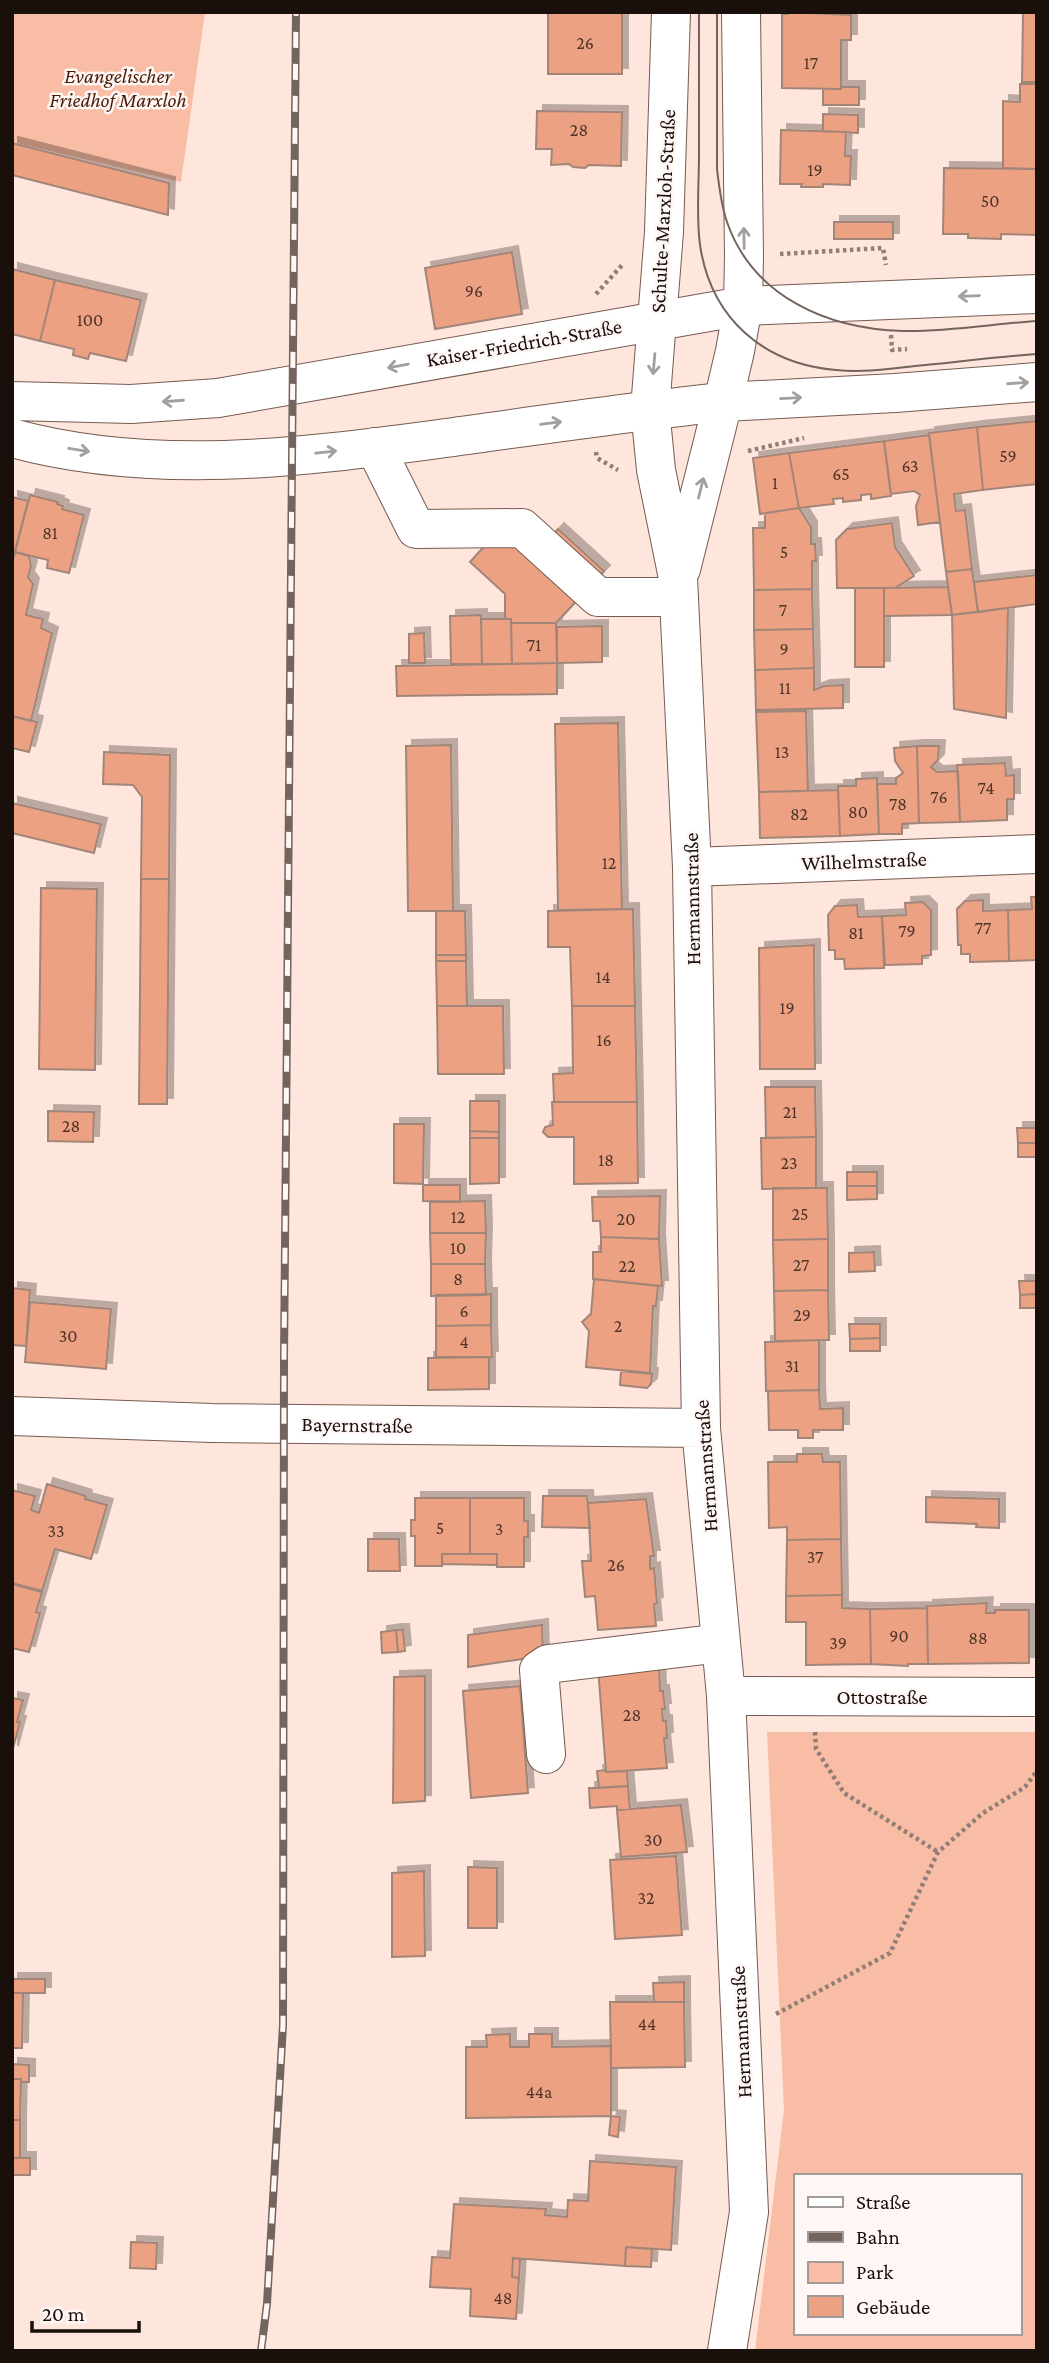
<svg xmlns="http://www.w3.org/2000/svg" width="1049" height="2363" font-family="'Crimson Pro',serif">
<defs>
<filter id="shadow"><feDropShadow dx="6" dy="-6" stdDeviation="0" flood-color="#0004"/></filter>
</defs>
<rect width="100%" height="100%" fill="#ffe6dc"/>
<path fill="#f9bca4" fill-rule="evenodd" d="M12,12h193l-24,170 -169,-40z
M767,1732h270v619h-282l29,-241zM795,2176h224v157h-224z"/>
<path fill="#eca183" stroke="#a18579" stroke-width="2" filter="url(#shadow)" d="M548,12h74v62h-74z
M788,12l63,3v25h-10v49l-59,-1v-74h6z
M1023,12h14v70h-15z
M1020,84h17v85l-34,-1v-67l17,1z
M841,87h18v18h-36v-16h18z
M537,111l85,1 -1,54 -32,-1 -4,3 -12,-1 -4,-3 -18,1 1,-16h-16z
M823,114l35,1v18l-35,-2z
M781,130l65,2 -1,24h6l-1,29 -27,-1v3h-22l1,-3h-22z
M12,143l157,40 -1,32 -156,-40z
M944,168l93,1v66l-36,-1v5l-33,-1v-4h-25z
M834,222h59v17h-59z
M512,252l10,62 -87,15 -10,-61z
M12,269l43,11 -15,61 -28,-7z
M55,280l86,20 -15,61 -36,-8 -2,6 -15,-4 1,-6 -34,-8z
M1037,421v63l-54,6 -6,-63z
M977,427l6,63 -29,4 2,17 9,-1 7,59 -26,3 -17,-139z
M929,435l11,87 -22,3 -2,-19 4,-11 -6,-4 -23,3 -7,-53z
M884,441l7,55 -20,3v-5l-10,1v5l-18,2v-4l-10,1 1,5 -35,4 -10,-55z
M789,453l10,55 -39,6 -7,-56z
M30,495l28,7 -1,2 6,2 -1,3 22,6 -15,58 -22,-5 1,-8 -33,-8z
M12,497l16,4 -15,58h-1z
M799,508l12,19v17h4l1,17h-4v28l-58,1 -1,-62h12v-15z
M892,523l3,24 19,29 -19,12h-58l-1,-48 11,-11z
M558,529l46,42 -48,52h-45v-4h-6v-25l-35,-32 29,-32 32,30z
M15,552l14,4 2,10 -3,11 5,7 -7,31 17,4 -2,9 11,5 -21,88 -19,-5v-153z
M972,569l6,43 -26,3 -6,-43z
M1037,575v29l-59,8 -4,-30z
M948,587l4,28 -68,1v-28z
M855,588h29v79h-29z
M812,589l1,40 -59,1v-40z
M1008,608l-2,110 -52,-9 -2,-94z
M481,615l1,49h-31l-1,-48z
M481,619h30l1,45h-30z
M511,623h45l1,40 -45,1z
M602,626v36l-45,1v-36z
M813,629l1,39 -59,2 -1,-40z
M424,633l1,30h-16v-29z
M557,663v31l-160,2 -1,-30z
M814,668v22l10,-4 19,-1v23l-87,2 -1,-40z
M806,711l2,80 -49,1 -3,-80z
M12,716l25,6 -8,30 -17,-4z
M618,723l4,186 -64,1 -3,-186z
M451,745l2,166h-45l-2,-165z
M917,746l2,77 -17,1v10h-23l-2,-50h19v-6l7,-5 -8,-12 -1,-13z
M917,746h22l-1,14 -7,7 6,5 21,-1 2,51 -41,1z
M104,752l66,3 -1,124h-28l1,-82 -9,-12 -30,-1z
M1005,763l1,13 8,-1v24h-7v21l-47,2 -3,-57z
M877,778l2,56 -39,2 -2,-50h18v-7z
M838,790l2,46 -80,2 -1,-46z
M12,803l89,21 -7,29 -82,-20z
M141,879h28l-2,225h-28z
M41,888l56,1 -2,181 -56,-1z
M1031,897h6v63l-28,1 -1,-51 24,-1z
M983,900v11l25,-1 1,51 -39,1v-8h-9v-9h-3l-1,-36 8,-8z
M923,902l8,8v45l-9,1v8l-37,1 -3,-49 24,-1 -1,-12z
M857,905l1,12 24,-1 2,52 -39,1 -1,-10h-9v-9h-6l-1,-35 7,-9z
M633,909l2,97h-63l-2,-59h-22v-36z
M436,911h29l1,44h-30z
M814,945l1,124h-55l-1,-121z
M436,955h30v6h-30z
M436,961h30l1,45h-30z
M437,1006h66l1,68h-66z
M572,1006h63l2,96h-83l-1,-28 20,-1z
M765,1087h50l1,50 -50,1z
M470,1101h29v31l-29,-1z
M552,1102h85l1,81 -64,1v-47h-26l-5,-5 2,-5 8,-2z
M48,1111l46,1 -1,30 -45,-1z
M394,1124h30l-1,60 -29,-1z
M1017,1128h20v15h-19z
M470,1131l29,1v6h-29z
M816,1137v51l-54,1 -1,-51z
M470,1138h29v45l-29,1z
M1018,1143h19v14h-19z
M847,1172h30v14h-30z
M423,1185h37v17l-37,-1z
M847,1186h30v13l-30,1z
M773,1188h54l1,51 -55,1z
M660,1196l-1,43 -58,-2 -1,-16h-7l-1,-24z
M485,1201l1,32h-56v-31z
M430,1233h56l-1,31h-54z
M601,1237l58,2 3,47 -69,-7v-27h8z
M828,1239v51l-54,1 -1,-51z
M874,1252l1,19 -26,1v-19z
M431,1264h54l1,31 -55,1z
M594,1279l64,7 -2,20h-3l-3,67 -64,-6 3,-36 -7,-9 9,-8z
M1019,1281h18v13l-17,1z
M12,1288l18,2 -4,56 -14,-1z
M828,1290l1,50 -54,1 -1,-50z
M491,1294v31l-55,1v-31z
M1037,1294v14h-17v-13z
M30,1302l81,7 -5,60 -81,-7z
M849,1324h31v14l-30,1z
M491,1325l1,32h-56v-31z
M880,1338v13h-30v-12z
M819,1340v50l-53,1 -1,-49z
M489,1357v32l-61,1v-32z
M621,1371l31,3 -1,10 -4,4 -27,-3z
M819,1390l1,19 23,-1v22h-30v8h-15v-8h-29l-1,-39z
M797,1454h25l1,8h17l1,77 -54,1v-13l-18,1 -1,-66h29z
M47,1484l39,12 -1,3 22,6 -16,54 -36,-10 -13,42 -30,-8v-93l23,6 -4,14 8,3z
M543,1496h44l3,32 -48,-1z
M926,1497l73,2v29l-23,-1 1,-3 -51,-2z
M415,1498h55v56h-28v12h-27v-30h-4v-16h4z
M470,1498h54v23h4v16h-4v30h-27v-13h-27z
M646,1499l8,57h-4v13l4,-1 3,35 -3,1 2,22 -58,4 -3,-34 -10,1 -3,-36h9l-3,-58z
M368,1539h31l1,32h-32z
M841,1539l1,56 -56,1 1,-56z
M442,1554h55v11l-55,-1z
M12,1584l30,8 -6,20 4,1 -11,39 -17,-4z
M842,1595v13l28,1 1,55 -65,1v-43h-20v-26z
M987,1603l-1,10h9v-3h34v53l-101,1 -1,-58z
M927,1608l1,56h-20v2l-37,-2 -1,-55z
M542,1625l1,31 -75,11v-32z
M396,1630l2,22 -16,1 -1,-21z
M396,1630h7l2,21 -7,1z
M659,1663l1,28h3l2,18h-3l1,12h3l1,17h-3l3,30 -61,4 -8,-105z
M425,1676v125l-32,2 1,-126z
M520,1686l8,107 -57,5 -8,-107z
M12,1698l11,2 -6,22h3l-8,30z
M605,1770l1,2 21,-1 1,15 -29,2 -2,-17z
M628,1786l2,23 -13,1v-4l-27,2 -1,-20z
M681,1805l6,47 -66,5 -4,-47z
M676,1856l6,79 -67,4 -5,-79z
M468,1867l29,1v60h-29z
M424,1871l1,85 -33,1v-84z
M12,1979h33v14h-33z
M684,1982v20h-30l-1,-19z
M12,1993h11l-1,55h-10z
M610,2002h74l1,65 -74,1z
M510,2034v13h19v-13h23v13l59,-1v70l-145,2v-71h21l-1,-12z
M12,2064l17,1v17h-8v-3h-9z
M12,2079h9l-1,41h-8z
M611,2116l9,1 -2,20 -9,-2z
M12,2120h8v38h-8z
M12,2158h18v17h-18z
M590,2161l86,6 -5,83 -45,-3 -1,19 -112,-8 -1,19 7,1 -3,41 -46,-3 1,-27 -41,-2 2,-30 18,1 4,-54 92,5 -1,6 22,2 1,-17 20,1z
M131,2242l26,1 -1,26 -26,-1z
M626,2247l26,2 -1,18 -26,-1z
M513,2258l7,1 -1,19 -7,-1z"/>
<g fill="none" stroke-linecap="round" stroke-linejoin="round">
<g stroke="#755b50" stroke-width="40">
<path id="minor" d="M743,306l294,-12
M650,409l6,61 22,108 14,289 9,561 25,268 23,516 -22,139
M375,447l41,82 106,-1 76,69h81
M681,569l42,-167 172,-9 142,-11
M692,867l345,-13
M12,1416l200,7 489,5
M726,1696l311,1
M546,1754l-7,-84 9,-6 173,-21"/>
</g>
<g stroke="#755b50" stroke-width="40">
<path id="major" d="M12,401l119,3 87,-6 525,-92
M650,409l14,-177 7,-220
M12,438c139,38 286,20 427,1 94,-13 189,-27 284,-37l12,-51 8,-45 1,-50 -3,-244"/>
</g>
<path stroke="#907e77" stroke-width="4.5" stroke-dasharray="3.5 3.5" stroke-linecap="butt" d="M780,254l103,-6 3,17
M596,294l27,-30
M891,335l1,15 15,-1
M748,451l56,-13
M596,452l1,6 21,12
M815,1732l1,17 28,44 94,59
M776,2014l114,-61 48,-101 45,-39 42,-26 12,-16"/>
<use href="#minor" stroke="#fff" stroke-width="38"/>
<use href="#major" stroke="#fff" stroke-width="38"/>
<path stroke="#74645e" stroke-width="2" d="M699,12c0,48 0,96 0,143 0,30 -3,61 1,90 11,74 64,119 136,125 26,3 53,-1 79,-4 41,-4 81,-9 122,-12
M717,12v157c2,17 4,36 10,53 26,75 101,107 176,109 44,1 89,-7 134,-10"/>
<g stroke="#74645e" stroke-width="8">
<path id="rail" d="M261,2351l6,-47 16,-279 1,-667 12,-1346"/>
</g>
<use href="#rail" stroke="#fef7f5" stroke-width="5" stroke-dasharray="16" stroke-linecap="butt"/>
</g>
<defs><path id="oneway-shaft" d="M-6 0H5M1.5-3L5.5 0L1.5 3" fill="none" stroke-width="1.6" stroke-linecap="round" stroke-linejoin="round" transform="scale(1.75)"/></defs>
<g stroke="#a39f9d">
<use href="#oneway-shaft" transform="translate(744 238) rotate(-91)"/>
<use href="#oneway-shaft" transform="translate(969 296) rotate(178)"/>
<use href="#oneway-shaft" transform="translate(654 364) rotate(95)"/>
<use href="#oneway-shaft" transform="translate(398 366) rotate(170)"/>
<use href="#oneway-shaft" transform="translate(1018 383) rotate(-4)"/>
<use href="#oneway-shaft" transform="translate(791 398) rotate(-3)"/>
<use href="#oneway-shaft" transform="translate(173 401) rotate(176)"/>
<use href="#oneway-shaft" transform="translate(551 423) rotate(-8)"/>
<use href="#oneway-shaft" transform="translate(79 450) rotate(9)"/>
<use href="#oneway-shaft" transform="translate(326 452) rotate(-6)"/>
<use href="#oneway-shaft" transform="translate(701 488) rotate(-76)"/>
</g>
<g text-anchor="middle" dominant-baseline="central" stroke-width="5" stroke-linejoin="round" paint-order="stroke">
<g font-size="18" fill="#4e3429">
<text x="585" y="43">26</text>
<text x="811" y="63">17</text>
<text x="579" y="130">28</text>
<text x="815" y="170">19</text>
<text x="990" y="201">50</text>
<text x="474" y="291">96</text>
<text x="90" y="320">100</text>
<text x="1008" y="456">59</text>
<text x="910" y="466">63</text>
<text x="841" y="474">65</text>
<text x="775" y="483">1</text>
<text x="50" y="533">81</text>
<text x="784" y="552">5</text>
<text x="783" y="610">7</text>
<text x="534" y="645">71</text>
<text x="784" y="649">9</text>
<text x="785" y="688">11</text>
<text x="782" y="752">13</text>
<text x="986" y="788">74</text>
<text x="939" y="797">76</text>
<text x="898" y="804">78</text>
<text x="858" y="812">80</text>
<text x="799" y="814">82</text>
<text x="609" y="863">12</text>
<text x="983" y="928">77</text>
<text x="907" y="931">79</text>
<text x="856" y="933">81</text>
<text x="603" y="977">14</text>
<text x="787" y="1008">19</text>
<text x="604" y="1040">16</text>
<text x="790" y="1112">21</text>
<text x="71" y="1126">28</text>
<text x="606" y="1160">18</text>
<text x="789" y="1163">23</text>
<text x="800" y="1214">25</text>
<text x="458" y="1217">12</text>
<text x="626" y="1219">20</text>
<text x="458" y="1248">10</text>
<text x="801" y="1265">27</text>
<text x="627" y="1266">22</text>
<text x="458" y="1279">8</text>
<text x="464" y="1311">6</text>
<text x="802" y="1315">29</text>
<text x="618" y="1326">2</text>
<text x="68" y="1336">30</text>
<text x="464" y="1342">4</text>
<text x="792" y="1366">31</text>
<text x="440" y="1528">5</text>
<text x="499" y="1529">3</text>
<text x="56" y="1531">33</text>
<text x="815" y="1557">37</text>
<text x="616" y="1565">26</text>
<text x="899" y="1636">90</text>
<text x="978" y="1638">88</text>
<text x="838" y="1643">39</text>
<text x="632" y="1715">28</text>
<text x="653" y="1840">30</text>
<text x="646" y="1898">32</text>
<text x="647" y="2024">44</text>
<text x="539" y="2092">44a</text>
<text x="503" y="2298">48</text>
</g>
<g font-size="21" font-style="italic" fill="#4b1d07" stroke="#fef7f5">
<text x="118" y="76">Evangelischer<tspan x="118" dy="24">Friedhof Marxloh</tspan></text>
</g>
<g font-size="21" fill="#190f0b" stroke="#fef7f5">
<text transform="translate(663 211) rotate(-87)">Schulte-Marxloh-Straße</text>
<text transform="translate(524 343) rotate(-10)">Kaiser-Friedrich-Straße</text>
<text transform="translate(864 861) rotate(-2)">Wilhelmstraße</text>
<text transform="translate(692 899) rotate(-91)">Hermannstraße</text>
<text transform="translate(357 1425) rotate(1)">Bayernstraße</text>
<text transform="translate(706 1466) rotate(-94)">Hermannstraße</text>
<text x="882" y="1697">Ottostraße</text>
<text transform="translate(741 2032) rotate(-93)">Hermannstraße</text>
</g>
</g>
<rect width="1049" height="2363" fill="none" stroke="#190f0b" stroke-width="28"/>
<rect x="794" y="2174" width="228" height="161" fill="#fef7f5" stroke="#a29a97" stroke-width="2"/>
<rect x="808" y="2197" width="35" height="10" fill="#ffffff" stroke="#a29a97" stroke-width="2"/>
<text x="856" y="2209" font-size="21" fill="#190f0b">Straße</text>
<rect x="808" y="2232" width="35" height="10" fill="#74645e" stroke="#a29a97" stroke-width="2"/>
<text x="856" y="2244" font-size="21" fill="#190f0b">Bahn</text>
<rect x="808" y="2262" width="35" height="21" fill="#f9bca4" stroke="#a29a97" stroke-width="2"/>
<text x="856" y="2279" font-size="21" fill="#190f0b">Park</text>
<rect x="808" y="2296" width="35" height="21" fill="#eca183" stroke="#a29a97" stroke-width="2"/>
<text x="856" y="2314" font-size="21" fill="#190f0b">Gebäude</text>
<path d="M32 2321v10h107v-10" fill="none" stroke="#190f0b" stroke-width="3.5"/>
<text x="42" y="2321" font-size="21" fill="#190f0b" stroke="#fef7f5" stroke-width="5" paint-order="stroke">20 m</text>
</svg>
